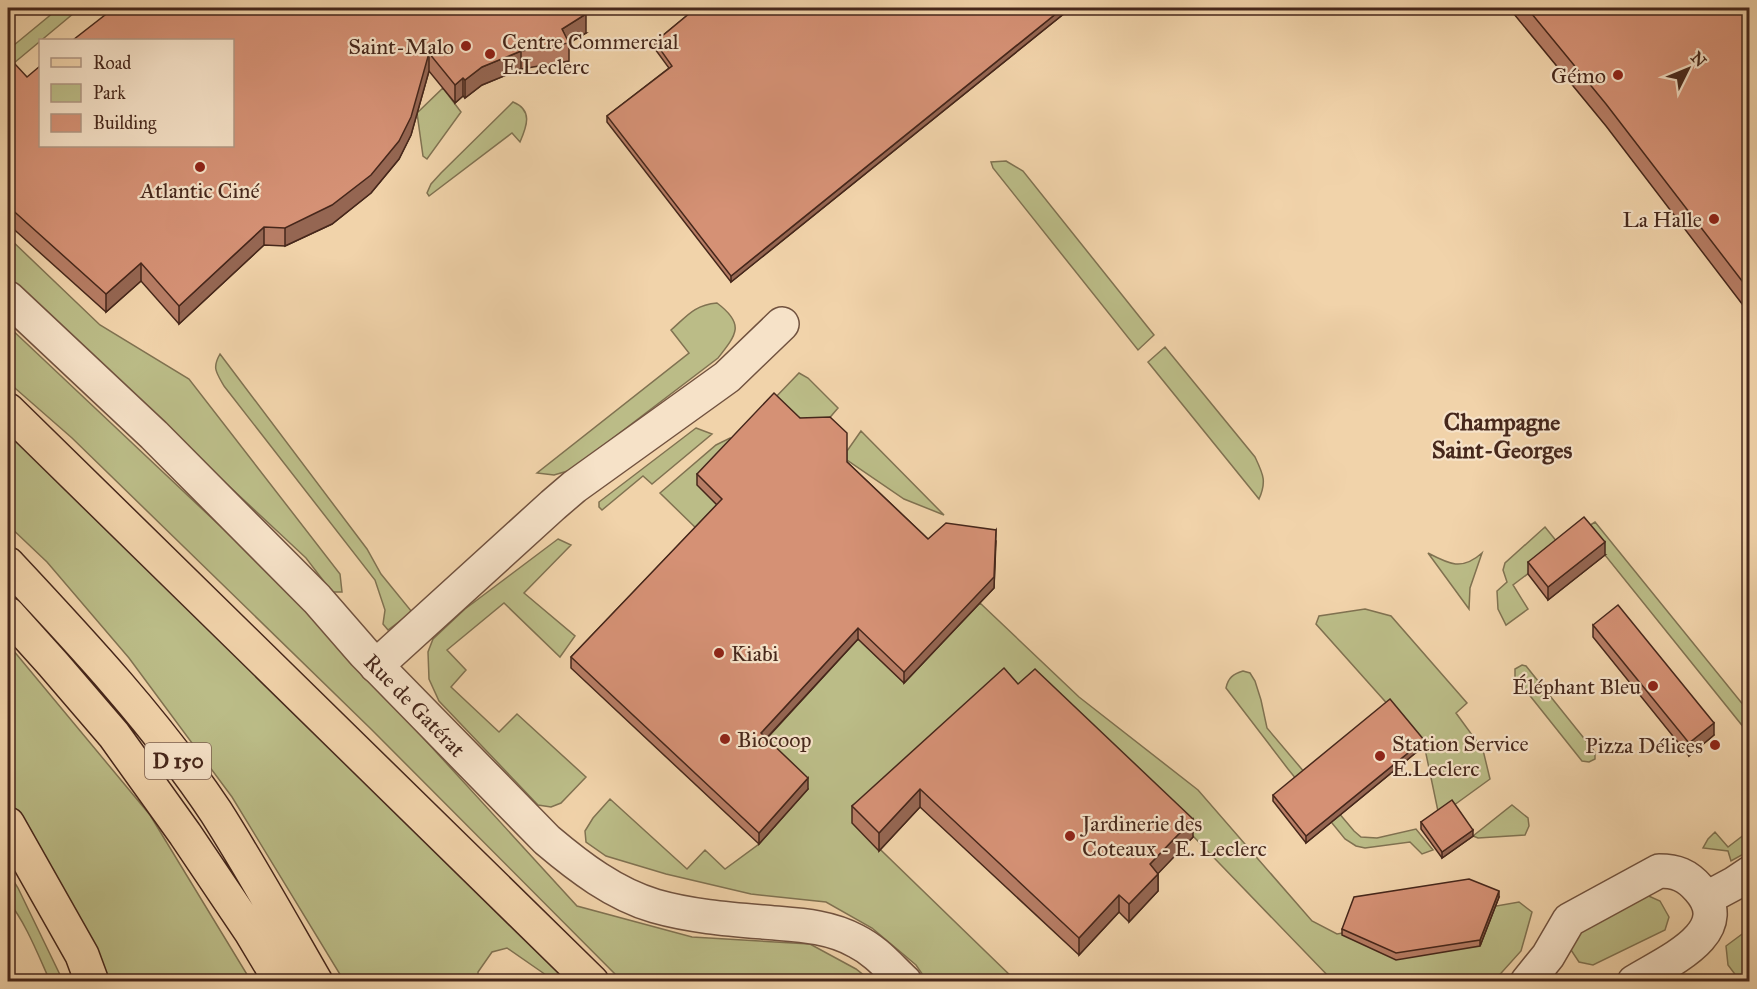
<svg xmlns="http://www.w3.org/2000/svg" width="1757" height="989" font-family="'IM FELL Great Primer',serif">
<rect width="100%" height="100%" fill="#f1d3aa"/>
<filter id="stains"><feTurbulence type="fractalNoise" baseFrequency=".00333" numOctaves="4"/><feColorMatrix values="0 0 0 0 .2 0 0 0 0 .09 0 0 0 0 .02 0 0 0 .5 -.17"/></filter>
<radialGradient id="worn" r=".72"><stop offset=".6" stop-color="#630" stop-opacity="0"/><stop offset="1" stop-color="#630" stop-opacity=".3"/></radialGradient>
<path fill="#bbbc87" stroke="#807251" stroke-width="1.5" d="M59,8h21l-72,60v-18z
M443,88l18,24 -34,47 -4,-3 -6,-43z
M513,102c20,8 14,24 7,40l-8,-9 -83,63 -2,-3 4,-9 10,-11z
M1006,161l17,10 131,164 -16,15 -145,-182 -2,-6z
M8,237l92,88 89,54 151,195 2,18h-10l-26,-34 -298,-278z
M717,303c28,21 20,31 1,55l-147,112 -17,5 -17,-2 152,-120 -18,-23c16,-14 23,-25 46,-27z
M8,326l279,263 290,317 115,31 118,7 46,25 15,12h-249l-251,-252 -299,-291 -64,-56z
M1165,347l90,110c8,17 12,24 4,42l-111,-137z
M220,354l147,195 14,25 31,38 -24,18 -5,-6 2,-14 -10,-30 -151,-194c-8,-14 -12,-18 -4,-32z
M799,373l9,5 30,30 -18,21 -49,-27z
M8,425l568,556h-23l-7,-6 -39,-27 -15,4 -14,20v9h-134l-112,-184 -103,-139 -82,-96 -39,-37z
M696,428l16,6 -60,50 -9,-8 -41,34 -3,-3v-5z
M861,431l83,84 -40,-16 -57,-39v-9z
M730,438l9,3 -17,69 -21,23 -41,-40 56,-48z
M1595,522l154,190v22l-165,-205z
M1545,527l17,21 -49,37 15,24 -22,16 -8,-16 -1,-18 10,-9 -4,-12 2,-7z
M558,539l13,6 -47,48 51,43 -15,21 -56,-54 -57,47 19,20 -15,17 48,45 18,-18 69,63 -25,26 -10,4 -13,-2 -99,-104 -10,-22 -1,-27 5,-13 32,-30z
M1428,553c21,11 34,18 54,0l-12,35 -1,21z
M980,603l99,94 119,93 114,131 25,13 182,-32 13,10 -11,39 -27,30h-161l-140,-145 -158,-149 -182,136 163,158h-89l-11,-16 -44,-37 -46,-26 -75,-8 -85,-20 -60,-18 -20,-14 -1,-11 8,-13 17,-19 77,70 18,-19 20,19 34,-25 2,-99 97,-106 46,44z
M1365,609l26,7 76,87 -11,10 27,37 7,29 -51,37 -14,-67 -17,-22 -92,-103 3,-8z
M8,644l142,171 101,166h-148l-38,-89 -57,-92z
M1522,665l4,1 69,86v7l-6,3 -7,-1 -67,-84v-8z
M1243,671l7,2 5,8 6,19 6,28 87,103 7,6 16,1 39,-9 17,21 -11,4 -12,-12 -45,6 -9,-2 -11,-7 -57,-70 -62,-81c2,-10 7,-14 17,-17z
M1512,805l16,13 1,8 -4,9 -47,3 -5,-2z
M1749,831v20l-18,10 -3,-10 -25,-3 5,-9 7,-7 13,15z
M8,872l10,16 45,93h-13c-11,-24 -25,-60 -42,-80z
M1642,893l18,8 9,16 -4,13 -72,35 -14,-3 -8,-12 -2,-10z
M1749,929v52h-9l-12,-16 -2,-19z"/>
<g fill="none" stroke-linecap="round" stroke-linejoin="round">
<g stroke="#71523f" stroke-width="36">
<g id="minor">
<path id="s1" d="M8,298l146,137 163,164 47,54 183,187c32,27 67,54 108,66 35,10 72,13 108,16 32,3 64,3 93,19 20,10 33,26 49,41"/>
<path d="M376,666l177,-161 21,-18 153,-110 55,-53"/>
<path d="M1707,898l28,-15 15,-10"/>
<path d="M1527,982l21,-26 21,-36 90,-49c17,0 28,4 40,18 39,44 -35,74 -65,93"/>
</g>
</g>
<g stroke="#46271b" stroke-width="36">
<path id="major" d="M8,410l584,572
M8,564c73,78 148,158 208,248 35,55 67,113 100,170
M8,614l45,50 61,71 71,99 66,98 30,50
M8,824l74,131 10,27"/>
</g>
<use href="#minor" stroke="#f6e2c8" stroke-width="33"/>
<use href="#major" stroke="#f1d3aa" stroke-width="33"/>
</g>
<path fill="#b77d65" stroke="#46271b" stroke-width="1.5" d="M696,8h375l-340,274 -124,-160v-6l62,-48 -14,-19v-7z
M1509,8h236l4,6v299l-143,-187z
M586,33l-17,10v18l-48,8 -39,16 -17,13 -2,-2 -8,7 -26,-32 -18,64 -12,24 -28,34 -39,31 -47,22 -21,-1 -85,79 -38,-43 -35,31 -98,-88v-153l19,6 205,-37z
M847,462l81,77 68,2 -2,47 -90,95 -46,-44 -92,100 42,50 -49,55 -188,-176v-11l146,-152 -20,-20v-11z
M1605,555l-57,45 -20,-26v-12z
M1593,625l121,110 -25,21 -96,-119z
M1018,684l175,153 -35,36v18l-29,31 -10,-10 -40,43 -159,-148 -41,44 -27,-28v-17z
M1424,746l-118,97 -33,-42v-6z
M1421,822l52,14 -31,22 -21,-29z
M1499,897l-19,49 -84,14 -54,-25v-6z"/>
<path fill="#956652" stroke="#46271b" stroke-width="1.5" d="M1063,8h8l-340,274v-6z
M586,14v19l-18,10 -6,-14z
M521,51v18l-39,16 -17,13v-18l17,-13z
M429,53v18l-18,64 -12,24 -28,34 -39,31 -47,22v-18z
M463,78v18l-8,7v-18z
M264,227v18l-85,79v-18z
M141,263v18l-35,31v-18z
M996,530l-2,58 -90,95v-11z
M1605,542v13l-57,45v-13z
M858,628v11l-97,105v-11z
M1714,723v12l-25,21v-13z
M1424,740v6l-118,97v-7z
M808,778v11l-49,55v-11z
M920,789v18l-41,44v-18z
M1193,819v18l-43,45v-18z
M1473,830v6l-31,22v-6z
M1158,874v17l-29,31v-18z
M1499,891v6l-19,49v-6z
M1119,895v17l-40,43v-17z"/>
<path fill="#d59175" stroke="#46271b" stroke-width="1.5" d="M114,8h471l1,6 -24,15 7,14 -48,8 -39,16 -17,13 -2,-2 -8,7 -26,-32 -18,64 -12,24 -28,34 -39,30 -47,23 -21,-1 -85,79 -38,-43 -35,31 -98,-88v-135l7,-7 12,13 13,-11v80h192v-106h-159z
M696,8h367l-332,268 -124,-160 65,-50 -17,-24z
M1527,8h218l4,6v276l-143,-186z
M774,393l26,25 30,-1 17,16v29l81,77 18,-16 50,7 -2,47 -90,95 -46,-44 -97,105 47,45 -49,55 -188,-176 151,-158 -25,-25z
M1584,517l21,25 -57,45 -20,-25z
M1618,605l96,118 -25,20 -96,-118z
M1004,668l14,16 17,-15 158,150 -43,45 8,10 -29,30 -10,-9 -40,43 -159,-149 -41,44 -27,-27z
M1390,699l34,41 -118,96 -33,-41z
M1452,800l21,30 -31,22 -21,-30z
M1469,879l30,12 -19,49 -84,13 -54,-24 12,-32z"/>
<g fill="#8f2418" stroke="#f6e2c8" stroke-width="2">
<circle cx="466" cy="46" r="6"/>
<circle cx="490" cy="54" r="6"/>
<circle cx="1618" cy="75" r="6"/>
<circle cx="200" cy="167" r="6"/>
<circle cx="1714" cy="219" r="6"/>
<circle cx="719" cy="653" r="6"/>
<circle cx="1653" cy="686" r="6"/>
<circle cx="725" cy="739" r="6"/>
<circle cx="1715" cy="745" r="6"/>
<circle cx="1380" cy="756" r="6"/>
<circle cx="1070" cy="836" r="6"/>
</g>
<g text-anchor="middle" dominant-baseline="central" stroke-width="4.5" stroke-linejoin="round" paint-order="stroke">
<rect fill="#f6e2c8" stroke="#7b5f4f" stroke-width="1.5" x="145" y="743" width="66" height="36" rx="4.5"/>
<g font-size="21" font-weight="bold" fill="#46271b">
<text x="178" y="761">D 150</text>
</g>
<g font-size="22" fill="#46271b" stroke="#f6e2c8" text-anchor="start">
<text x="502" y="41">Centre Commercial<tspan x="502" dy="25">E.Leclerc</tspan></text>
<text x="454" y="46" text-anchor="end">Saint-Malo</text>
<text x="1606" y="75" text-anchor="end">Gémo</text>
<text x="200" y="190" text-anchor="middle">Atlantic Ciné</text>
<text x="1702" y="219" text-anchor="end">La Halle</text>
<text x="731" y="653">Kiabi</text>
<text x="1641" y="686" text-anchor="end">Éléphant Bleu</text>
<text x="737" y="739">Biocoop</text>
<text x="1392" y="743">Station Service<tspan x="1392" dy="25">E.Leclerc</tspan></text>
<text x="1703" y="745" text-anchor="end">Pizza Délices</text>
<text x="1082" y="823">Jardinerie des<tspan x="1082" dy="25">Coteaux - E. Leclerc</tspan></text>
</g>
<g font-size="22" fill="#46271b" stroke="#f6e2c8">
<text stroke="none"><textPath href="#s1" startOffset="576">Rue de Gatérat</textPath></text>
</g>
<g font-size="24" font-weight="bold" fill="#46271b" stroke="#f6e2c8">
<text x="1502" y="422">Champagne<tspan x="1502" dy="28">Saint-Georges</tspan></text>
</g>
</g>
<rect width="1757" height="989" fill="none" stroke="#f1d3aa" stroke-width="30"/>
<rect x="9" y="9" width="1739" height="971" fill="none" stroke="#46271b" stroke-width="3"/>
<rect x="15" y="15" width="1727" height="959" fill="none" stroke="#46271b" stroke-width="1.5"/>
<rect x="39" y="39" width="195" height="108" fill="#f6e2c8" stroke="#b09783" stroke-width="1.5"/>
<rect x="51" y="58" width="30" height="9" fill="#f1d3aa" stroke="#b09783" stroke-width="1.5"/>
<text x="93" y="69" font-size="18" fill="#46271b">Road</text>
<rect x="51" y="84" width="30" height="18" fill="#bbbc87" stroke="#b09783" stroke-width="1.5"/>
<text x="93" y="99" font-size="18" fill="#46271b">Park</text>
<rect x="51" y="114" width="30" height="18" fill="#d59175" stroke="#b09783" stroke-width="1.5"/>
<text x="93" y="129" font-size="18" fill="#46271b">Building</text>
<g transform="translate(1688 69) rotate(47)" stroke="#f6e2c8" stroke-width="4.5" paint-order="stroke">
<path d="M0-4.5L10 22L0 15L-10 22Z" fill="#46271b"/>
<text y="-9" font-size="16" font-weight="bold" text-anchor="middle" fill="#46271b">N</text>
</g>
<rect width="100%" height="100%" filter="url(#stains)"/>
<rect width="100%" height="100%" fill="url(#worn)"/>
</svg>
